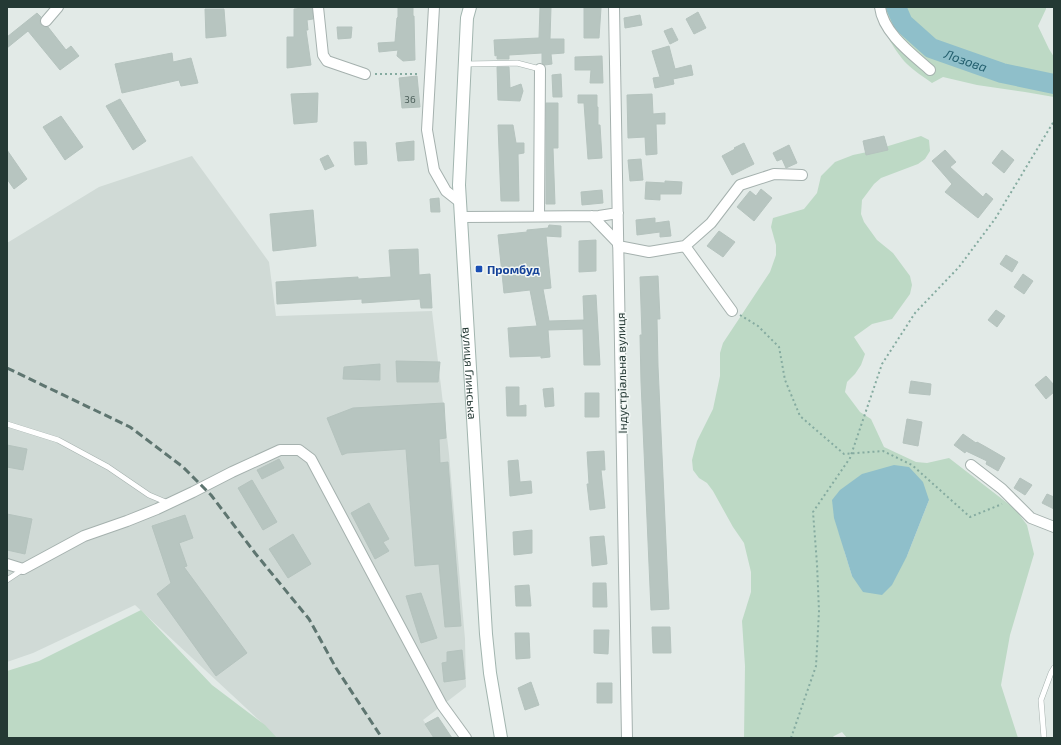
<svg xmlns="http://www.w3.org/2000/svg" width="1061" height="745" font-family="'Exo 2',sans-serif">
<rect width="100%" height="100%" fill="#e2eae7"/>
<path fill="#d0dad6" d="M192,156l77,106 7,54 156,-5 17,143 16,185 1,48 -43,33 13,18h-161l-15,-17 -125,-116 -102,48 -26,9v-419l92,-56z"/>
<path fill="#bdd9c5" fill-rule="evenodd" d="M874,7h172v2l-8,17 11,23 5,8v40l-29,-5 -48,-7 -34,-8 -11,6c-8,-6 -18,-12 -25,-19 -13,-13 -27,-40 -33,-57z
M921,136l8,4 1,11 -5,8 -7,5 -37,14 -7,6 -12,16 -1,14 3,8 13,18 16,13 17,23 2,9 -2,9 -18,25 -20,5 -18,13 11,17 -4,11 -6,9 -8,8 -2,10 15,20 11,7 13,28 32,15 11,1 22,-5 66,51 12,16 7,29 -24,81 -9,50 17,53h-171l-5,-6 -8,4 -2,2h-88l1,-72 -3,-45 9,-29v-20l-7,-29 -11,-16 -20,-36 -6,-8 -8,-5 -6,-8 -1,-10 5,-19 16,-32 7,-33v-23l3,-10 47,-71 6,-17v-10l-5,-18 2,-9 31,-9 13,-16 4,-17 14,-14 18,-7 19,-4zM929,500l-22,56 -55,20 -8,-26z
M141,610l71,75 53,40 12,13h-270v-67l32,-10z"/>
<path fill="#8fbfca" d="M894,465l15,2 14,15 6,18 -22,56 -15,29 -10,10 -19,-3 -11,-16 -18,-58 -2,-18 8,-10 22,-16z"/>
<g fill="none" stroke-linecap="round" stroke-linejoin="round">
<path stroke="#8fbfca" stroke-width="20" id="s1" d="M896,7l7,16 28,25 71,25 52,11"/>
</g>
<path fill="#b7c5c0" stroke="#b5c3be" d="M312,7l1,12 -6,1 1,10h-2l5,35 -24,3v-31h7v-28z
M398,7h15v9h1l1,44 -12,1 -6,-5 1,-6 -19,2 -1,-9 17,-1 2,-24 1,-1z
M540,7h11l-1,32h14v14l-13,1 1,10 -7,1 -3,-2v-10l-33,2v4h-12v-4l-2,1 -1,-16 45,-2z
M584,8h17l-2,30h-15z
M205,9h19l2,27 -20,2z
M698,12l8,16 -12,6 -8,-15z
M37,13l4,4 -1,6 2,3 6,1 18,23 5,-4 8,10 -19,14 -32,-39 -21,17v-11z
M640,15l2,10 -17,3 -1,-10z
M337,27h15l-1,11 -13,1z
M672,28l6,12 -8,4 -6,-13z
M669,46l6,23 16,-4 2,10 -20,4 1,5 -19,4 -2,-10 7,-1 -8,-26z
M172,53l1,9 18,-4 7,25 -17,3 -2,-6 -57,13 -7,-29z
M602,56l1,27h-13l1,-13h-16v-13z
M497,67h12l1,21 11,-4 2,7 -3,10 -22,-1z
M561,74l1,23h-9l-1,-22z
M417,76l3,31 -18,1 -3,-30z
M318,93l-1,29 -23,2 -3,-30z
M652,94l1,20 12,-1v11h-9l1,30 -11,1 -1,-18 -17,1 -1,-43z
M578,95h19v12h1v18h2l2,33 -14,1 -4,-56h-6z
M120,99l26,42 -13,9 -27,-44z
M546,103h12v45h-5l2,56h-9z
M61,116l22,31 -18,13 -22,-33z
M498,125h15l3,18h8v10l-6,1 1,47h-18z
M884,136l4,14 -22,5 -3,-14z
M414,141v19l-16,1 -2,-18z
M354,142h12l1,22 -12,1z
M744,143l10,21 -22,11 -10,-19 13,-7 -1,-1z
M789,145l8,18 -11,5 -4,-9 -5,2 -4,-8z
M7,150l20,29 -13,10 -7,-10z
M945,150l11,12 -6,5 33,30 3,-4 7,6 -15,19 -33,-26 7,-8 -20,-23z
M1002,150l12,10 -10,13 -12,-10z
M328,155l6,11 -9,4 -5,-11z
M641,159l2,21 -13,1 -2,-21z
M665,181l17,1 -1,12h-21v6l-15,-1 1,-17 19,1z
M761,189l11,9 -18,23 -17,-14 13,-16 6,5z
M602,190l1,13 -21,2 -1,-13z
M439,198l1,14h-9l-1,-13z
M313,210l3,36 -43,5 -3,-37z
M655,218v5l14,-2 2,15 -11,1v-5l-23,3 -1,-15z
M549,225l12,1v11l-15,-1 5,52 -8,1 6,32 35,-1 -1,-24 13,-1 4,70h-16l-1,-36 -35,1 2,27 -9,1v-2l-31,1 -2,-29 29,-2 -7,-36 -26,3 -6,-58 29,-3v-2l21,-2z
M719,231l16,11 -12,15 -16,-11z
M596,240v31l-17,1v-31z
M418,249l1,26 11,-1 2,34h-11l-1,-9 -58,4v-4l-85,5 -1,-22 82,-5v2l33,-2 -2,-27z
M1006,255l12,7 -6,10 -12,-8z
M1023,274l10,7 -9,13 -10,-7z
M658,276l2,43h-3l1,47 11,243 -18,1 -10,-228 -1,-47h2l-2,-58z
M996,310l9,6 -8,11 -9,-7z
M396,361l44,1 -2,20h-41z
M380,364v16l-37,-1 1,-12z
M1046,376l8,9v7l-8,7 -11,-14z
M911,381l20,3 -1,11 -21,-2z
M506,387h13v19l7,-1v11h-19z
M553,388l1,18 -9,1 -2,-18z
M585,393h14v24h-14z
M444,403l2,35 -7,1 1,24 8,-1 13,164 -16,1 -6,-63 -24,2 -9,-117 -59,4 -5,2 -15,-37 26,-10z
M907,419l15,3 -4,24 -15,-3z
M963,434l13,9 1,-1 9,5 19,11 -7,13 -12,-7 1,-3 -21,-10 -1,2 -11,-8z
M7,445l20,4 -4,21 -16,-3z
M604,451l1,19h-4l4,38 -15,2 -3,-26h2l-2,-32z
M279,459l5,9 -22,11 -5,-9z
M518,460l2,22 11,-1 1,12 -22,3 -2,-35z
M1020,478l12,7 -7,10 -11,-7z
M252,480l25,42 -14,8 -25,-42z
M1047,494l7,3v12l-12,-6z
M369,503l20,36 -6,3 6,9 -14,8 -24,-46z
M7,514l25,5 -7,35 -18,-4z
M185,515l8,23 -14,5 8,23 -3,1 63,86 -31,23 -59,-82 14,-11 -19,-57z
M532,530v23l-18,2 -1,-23z
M293,534l18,30 -23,14 -19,-29z
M604,536l3,28 -15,2 -2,-29z
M593,583h13l1,24h-14z
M529,585l2,21h-15l-1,-20z
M421,593l16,45 -16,5 -15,-47z
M652,627h18l1,26h-18z
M594,630h15l-1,24 -14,-1z
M515,633h14l1,25 -14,1z
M462,650l3,29 -21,3 -2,-19 5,-1v-10z
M531,682l8,23 -14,5 -7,-22z
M597,683h15v20h-15z
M438,717l14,21h-18l-9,-14z"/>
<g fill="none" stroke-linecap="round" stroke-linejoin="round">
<g stroke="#a5b1ae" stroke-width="6">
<path id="service" d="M465,64l52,-1 23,6
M7,424l51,16 50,27 41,28 19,8
M7,580l15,-10
M1044,738l-3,-38 10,-27 3,-5"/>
</g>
<g stroke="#a5b1ae" stroke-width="12">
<path id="minor" d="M318,7l5,48 4,6 38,13
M434,7l-7,123 7,40 12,21 14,11
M614,7l13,731
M880,7c3,26 32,47 50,63
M46,21l12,-14
M539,216l1,-147
M592,216l26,27
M461,217l138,-1 19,-3
M618,246l31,6 36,-6 26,-23 29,-38 34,-11 28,1
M685,246l47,65
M971,465l31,24 29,29 23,9
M7,564l16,5 61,-33 43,-15 30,-12 36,-17 39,-20 48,-22h19l12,9 131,246 24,33"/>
</g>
<g stroke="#a2b5af" stroke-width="14">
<g id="secondary">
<path id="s2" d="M470,7l-3,11 -8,167 27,449 4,39 11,65"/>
</g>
</g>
<path stroke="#85aba0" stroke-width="2" stroke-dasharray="2 3" stroke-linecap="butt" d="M375,74h45
M740,315l18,11 21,21 6,33 15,36 44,38 39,-3 29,14 58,52 32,-13
M791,738l25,-72 3,-55 -2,-47 -4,-52 37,-54 32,-94 33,-51 44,-46 36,-48 59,-98"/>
<use href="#service" stroke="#fff" stroke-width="5"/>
<use href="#minor" stroke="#fff" stroke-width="10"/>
<use href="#secondary" stroke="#fff" stroke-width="12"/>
<path stroke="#5e7570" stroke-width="3" stroke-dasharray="8 4" stroke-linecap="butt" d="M7,368l123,59 53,40 28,28 44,58 54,66 27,49 46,70"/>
</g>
<rect fill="#1a4fb4" stroke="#f2f7f5" stroke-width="1.5" x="475" y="265" width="8" height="8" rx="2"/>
<g text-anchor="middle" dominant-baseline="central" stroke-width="3" stroke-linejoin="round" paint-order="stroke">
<g font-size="10" fill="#495c57">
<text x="410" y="99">36</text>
</g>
<g font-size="12" font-weight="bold" fill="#164399" stroke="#f2f7f5" text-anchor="start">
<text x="487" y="269">Промбуд</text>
</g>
<g font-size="12" fill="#243934" stroke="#f2f7f5">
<text stroke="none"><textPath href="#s2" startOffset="367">вулиця Глинська</textPath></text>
<text transform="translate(621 373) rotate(-91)">Індустріальна вулиця</text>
</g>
<g font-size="13" font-style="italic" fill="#24606f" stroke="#f2f7f5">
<text stroke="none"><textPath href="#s1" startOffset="92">Лозова</textPath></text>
</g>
</g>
<rect width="1061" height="745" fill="none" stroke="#243934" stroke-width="16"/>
</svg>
